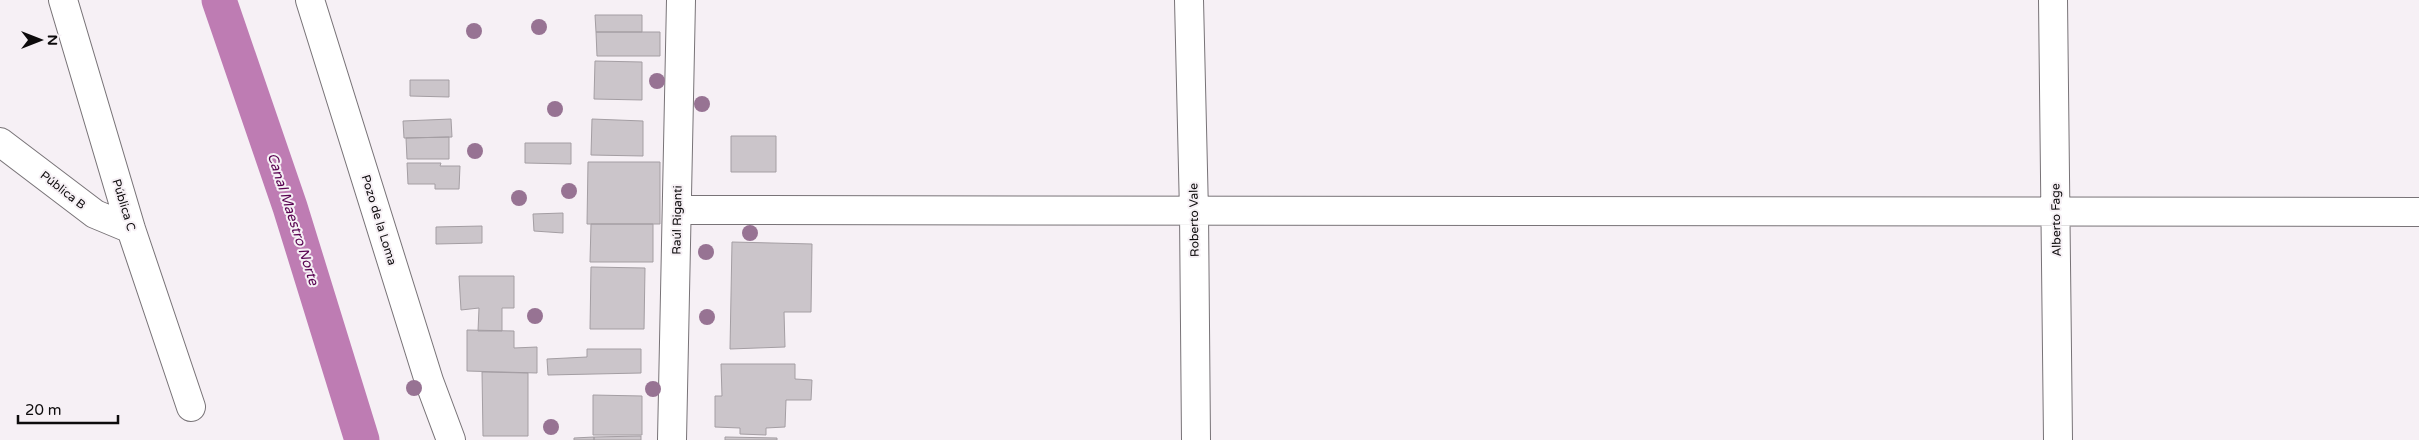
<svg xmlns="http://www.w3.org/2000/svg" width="2419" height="440" font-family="'Varela Round',sans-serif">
<rect width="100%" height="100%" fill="#f6f0f5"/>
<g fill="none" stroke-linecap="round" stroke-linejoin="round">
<path stroke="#be7cb3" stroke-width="35" d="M219,0l71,207 72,233"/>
</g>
<path fill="#cbc5ca" stroke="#a49ea3" d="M595,15h47v17h-46z
M596,32h64v24h-63z
M595,61l47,1v38l-48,-1z
M410,80h39v17l-39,-1z
M451,119l1,18 -48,1 -1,-17z
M592,119l51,2v35l-52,-1z
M731,136h45v36h-45z
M449,137v22h-42l-1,-21z
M525,143h46v21l-46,-1z
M588,162h72v62h-73z
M407,163h34l-1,3h20l-1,23h-24v-5h-27z
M563,213v20l-29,-2 -1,-17z
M591,224h62v38h-63z
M482,226v17l-46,1v-17z
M732,242l80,2 -1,68h-27l1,35 -55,2z
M591,267l54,1 -1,61h-54z
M459,276h55v32h-12v23h-24l1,-23 -18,2z
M467,330l47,1v17l23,-1v26l-70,-2z
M587,349h54v24l-93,2 -1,-16 40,-2z
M721,364h74v15l17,1 -1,20h-25l-1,27 -19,1v7l-26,-1v-6l-25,-1v-31h7z
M482,372l46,1v63h-45z
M593,395l49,1v39h-49z
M641,436v4h-47v-3z
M594,437v3h-20v-2z
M725,437l52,1v2h-52z"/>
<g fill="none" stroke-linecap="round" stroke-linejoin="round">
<g stroke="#787377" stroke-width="30">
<path id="street" d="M63,0l68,229 60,178
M310,0l119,381 22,59
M1189,0l5,212 2,228
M2053,0l5,440
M0,142l95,72 36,15
M677,210l1742,2
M672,440l9,-440"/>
</g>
<use href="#street" stroke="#fff" stroke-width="28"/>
</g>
<g fill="#977393">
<circle cx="539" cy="27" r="8"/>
<circle cx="474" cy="31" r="8"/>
<circle cx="657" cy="81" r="8"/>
<circle cx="702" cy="104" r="8"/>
<circle cx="555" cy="109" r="8"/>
<circle cx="475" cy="151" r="8"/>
<circle cx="569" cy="191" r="8"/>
<circle cx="519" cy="198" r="8"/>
<circle cx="750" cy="233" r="8"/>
<circle cx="706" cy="252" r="8"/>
<circle cx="535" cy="316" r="8"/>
<circle cx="707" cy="317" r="8"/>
<circle cx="414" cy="388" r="8"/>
<circle cx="653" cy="389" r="8"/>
<circle cx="551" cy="427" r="8"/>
</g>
<g text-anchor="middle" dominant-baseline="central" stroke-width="4" stroke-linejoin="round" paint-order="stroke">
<g font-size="12" fill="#0d0b0c" stroke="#f6f0f5">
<text transform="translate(63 190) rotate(38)">Pública B</text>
<text transform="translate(124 205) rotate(73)">Pública C</text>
<text transform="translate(379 220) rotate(73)">Pozo de la Loma</text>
<text transform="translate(677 220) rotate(-89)">Raúl Riganti</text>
<text transform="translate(1194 220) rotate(-91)">Roberto Vale</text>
<text transform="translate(2056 220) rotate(-91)">Alberto Fage</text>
</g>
<g font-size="14" font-style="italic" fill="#590351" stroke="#f6f0f5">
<text transform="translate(293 219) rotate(72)">Canal Maestro Norte</text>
</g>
</g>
<g transform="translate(40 40) rotate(90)" stroke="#f6f0f5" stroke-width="4" paint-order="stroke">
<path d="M0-4L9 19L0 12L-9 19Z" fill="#0d0b0c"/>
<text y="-8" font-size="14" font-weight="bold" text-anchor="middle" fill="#0d0b0c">N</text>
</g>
<path d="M18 415v8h100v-8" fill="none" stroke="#0d0b0c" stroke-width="2.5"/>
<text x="25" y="415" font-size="15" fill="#0d0b0c" stroke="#f6f0f5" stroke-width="4" paint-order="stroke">20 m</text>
</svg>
